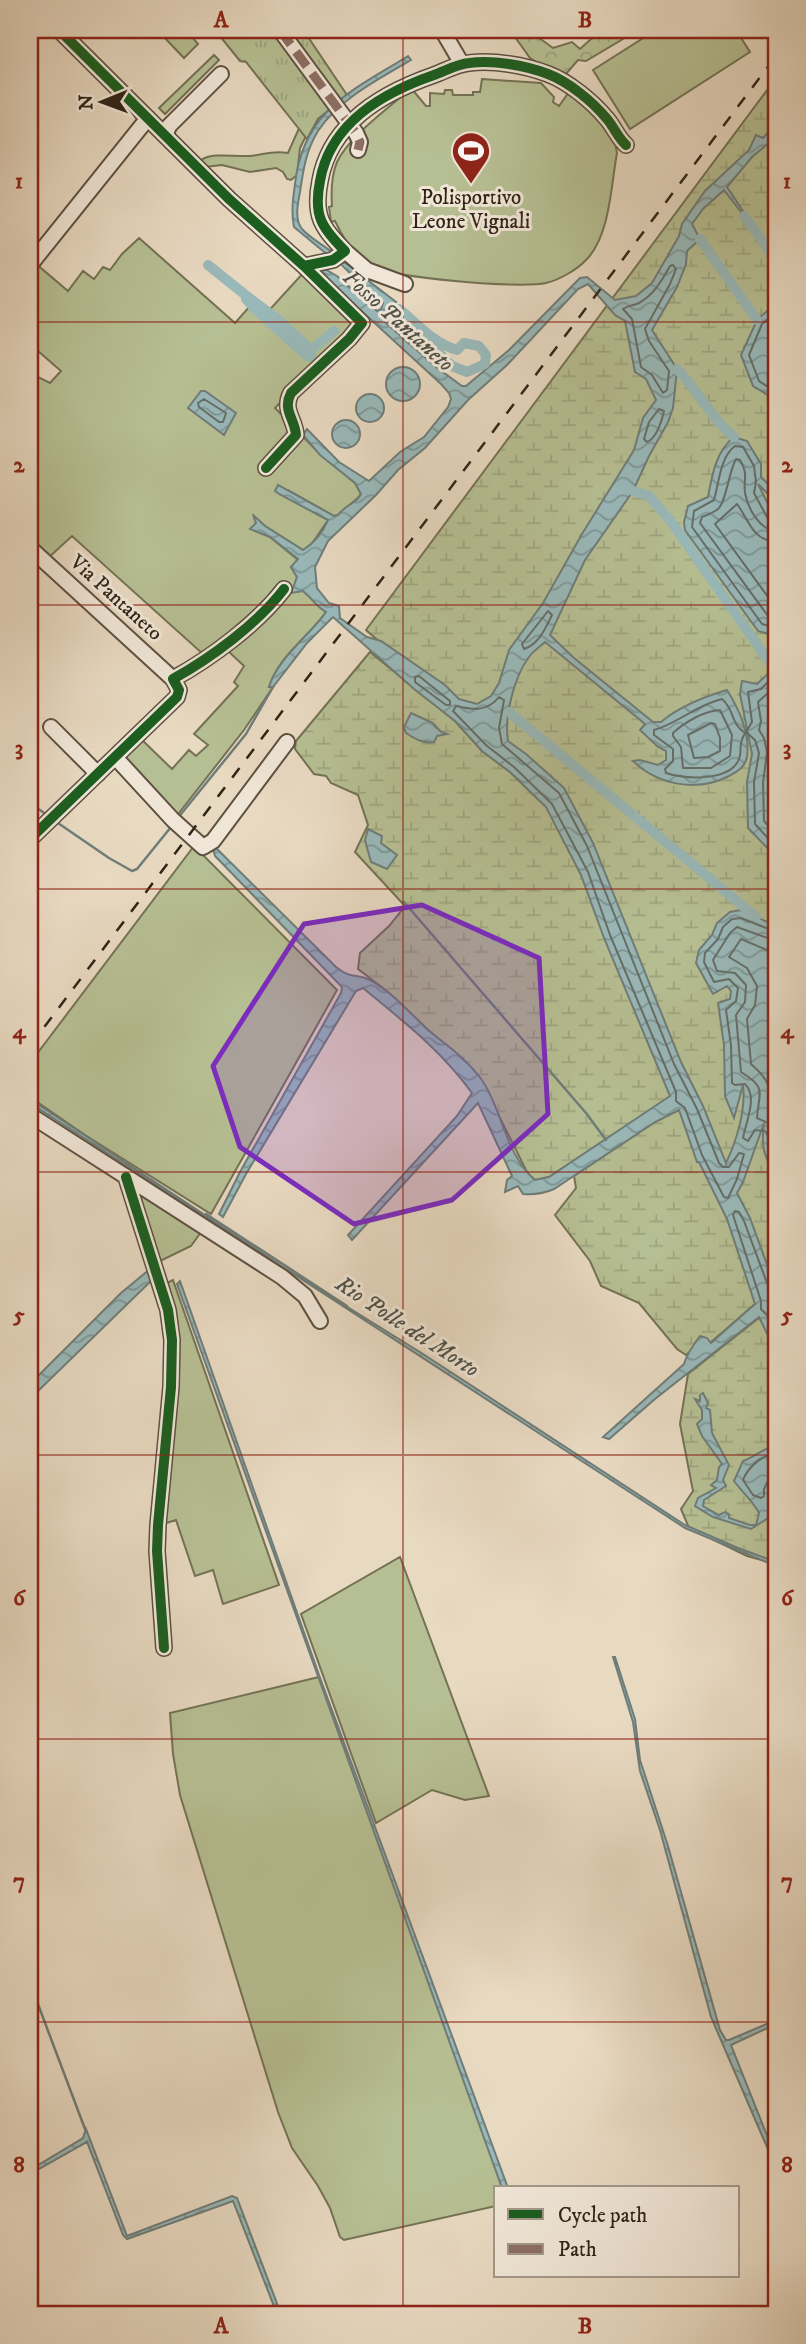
<svg xmlns="http://www.w3.org/2000/svg" width="806" height="2344" font-family="'IM FELL DW Pica',serif">
<defs>
<pattern id="forest-crowns" width="20" height="18" patternUnits="userSpaceOnUse" patternTransform="scale(1.75)"><rect width="20" height="18" fill="#b6bf93"/><path d="M2 6a3 3 0 1 1 6 0M12 15a3 3 0 1 1 6 0" fill="none" stroke="#9da47e"/></pattern>
<pattern id="wetland-marsh" width="20" height="14" patternUnits="userSpaceOnUse" patternTransform="scale(1.75)"><rect width="20" height="14" fill="#b6bf93"/><path d="M1 5h8M5 5V1M11 12h8M15 12V8" fill="none" stroke="#9da47e"/></pattern>
<pattern id="park-tufts" width="24" height="20" patternUnits="userSpaceOnUse" patternTransform="scale(1.75)"><rect width="24" height="20" fill="#b6bf93"/><path d="M3 7l-1-3M5 7V3M7 7l1-3M15 17l-1-3M17 17v-4M19 17l1-3" fill="none" stroke="#9da47e"/></pattern>
<pattern id="water-waves" width="16" height="10" patternUnits="userSpaceOnUse" patternTransform="scale(1.75)"><rect width="16" height="10" fill="#99b9ba"/><path d="M0 5q4-4 8 0t8 0" fill="none" stroke="#7d9696"/></pattern>
</defs>
<rect width="100%" height="100%" fill="#e8d9c1"/>
<filter id="stains"><feTurbulence type="fractalNoise" baseFrequency=".00286" numOctaves="4"/><feColorMatrix values="0 0 0 0 .2 0 0 0 0 .09 0 0 0 0 .02 0 0 0 .5 -.17"/></filter>
<radialGradient id="worn" r=".72"><stop offset=".6" stop-color="#630" stop-opacity="0"/><stop offset="1" stop-color="#630" stop-opacity=".3"/></radialGradient>
<path fill="#b6bf93" stroke="#737255" stroke-width="2" d="M163,30h23l12,14 -14,14 -24,-25z
M656,30h80l14,22 -120,77 -37,-59z
M214,55l5,5 -54,54 -6,-6z
M482,79l59,4 13,14 -1,5 6,4 10,-14c20,17 45,33 48,61 -6,32 -7,82 -30,106 -10,11 -28,21 -41,24 -27,6 -151,-5 -175,-17 -16,-9 -28,-28 -36,-45l-4,1 -2,-15 3,-1c-1,-15 -1,-30 5,-44 13,-27 51,-53 74,-74l15,18h4v-13l14,1 1,-4h7l1,5h20v-3h7z
M300,126h11l-11,22 -3,27 -6,5 -4,-1 -4,-7 -7,-4 -26,4 -28,-7 -17,2 -4,-7c12,-8 33,-3 48,-4 16,-1 22,-6 39,-3z
M139,238l96,85 15,-17 14,10 41,-45 53,51 -83,86 38,39 42,36 6,11c-3,6 -17,14 -23,21l-4,1 -46,-26 13,15 27,15 -17,25 -8,5 -38,-24 -11,-10 2,7 -4,6 18,8 28,23 -7,7 6,10 -3,14h9c9,7 13,15 23,21 -17,24 -48,45 -57,75h4l-29,43 -69,88 -55,-60 20,-20 32,31 17,-19 7,6 12,-11 -14,-11 44,-48 -4,-4 10,-16 -18,-17 -22,6 -132,-119 -26,24 -16,-15v-172l20,10 11,-12 -31,-27 2,-24 -2,-2v-49l5,-6 33,28 15,-20 11,8 9,-12 7,3 12,-16z
M194,846l143,144 -126,224 -126,-79 -55,-38v-34z
M133,1187l68,45 -10,14 -33,16z
M173,1280l106,305 -56,19 -10,-34 -18,6 -19,-56 -13,4 10,-96 -8,-144z
M400,1557l89,239 -24,4 -33,-10 -56,33 -75,-209z
M319,1677l186,511h-9v18l-152,34 -4,-3 -10,-29 -12,-22 -26,-38 -14,-36 -98,-317 -7,-41 -3,-41z"/>
<path fill="url(#forest-crowns)" stroke="#737255" stroke-width="2" d="M510,30h18l25,18 19,-6 8,7 11,-10 -8,-6h-7l-4,-3h66l-52,31 -8,-1 -13,15 -23,-9 -12,-8z"/>
<path fill="url(#wetland-marsh)" stroke="#737255" stroke-width="2" d="M776,78v1262l-21,-36 -45,39h-15l-1,5 -8,7 -9,-6 -38,-46 -38,-17 -11,-25 -35,-46 21,-27 -2,-12 81,-54 23,-12 -8,-13 -121,80 -14,3 -7,-6 -47,-94 -93,-88 -30,-23 2,-16 29,-27 16,-20 -50,-54 13,-27 -10,-30 -27,-12 -5,-7 -12,-2 -19,-25 1,-8 74,-89 85,69 27,30 28,21 31,30 -13,-31 -162,-141z
M760,1317l16,35v212l-29,-8 -58,-28 -8,-19 12,-18 -13,-67 8,-50z"/>
<path fill="url(#park-tufts)" stroke="#737255" stroke-width="2" d="M215,30h85l6,4 41,61 -29,24 -11,20 -61,-77 -6,-1z"/>
<path fill="url(#water-waves)" stroke="#6f7d79" stroke-width="2" fill-rule="evenodd" d="M408,56l3,4c-31,18 -73,40 -93,71 -12,19 -15,40 -18,61 -2,11 -6,27 2,37 8,9 21,16 30,23l-3,4 -35,-29c-3,-15 -1,-28 1,-43 8,-74 57,-93 113,-128z
M776,123v14l-24,20 -25,30 18,27 -1,2 -20,-26 -21,19 -11,15 8,15 -13,12 -1,13 -9,23 -25,43 25,39 -4,39 -5,14 -19,34 -16,35 -48,69 -35,75 24,23 79,64h8c19,-16 42,-25 66,-32 12,19 23,44 20,67 -2,10 -10,15 -18,19 -31,16 -70,10 -96,-15l7,-1 18,5 8,-5v-9l-8,-4 -18,-17 5,-6 -100,-82c-5,5 -12,9 -16,15 -15,20 -25,60 -21,84l18,13 38,34 29,55 88,219 22,44 23,57c11,-23 20,-54 17,-78l-9,33 -9,-22 -1,-51 -6,-42 12,-4 1,-8 -4,-5 -14,8 -17,-31 3,-13 13,-15 5,-12 13,-11 11,-2 35,16v250c-13,-21 -15,-30 -12,-53l-21,59 -6,11 13,25 26,71v63l-17,-35 -104,82 -46,40 -6,-2 81,-73c2,-8 10,-20 16,-28l7,2 4,5 44,-39 -28,-85 -28,-57h-2l-18,-52 -24,12 -101,67c-11,5 -19,6 -31,5l-5,-8 -13,6 2,-12 5,-4 -34,-73 -126,137 -4,-5 109,-119 15,-23c-31,-43 -68,-71 -109,-105l-7,3 -110,183 -23,43 -4,-3 21,-42 101,-179 1,-6 -127,-131 -2,-7 3,-1 120,119c16,13 20,6 34,13 22,12 39,32 57,49 20,17 34,25 52,47 23,30 26,79 56,104l14,-3 121,-81 -66,-158 -23,-63 -35,-68 -36,-35 -28,-21 -27,-30 -41,-32 -81,-72 -26,26 -34,44h-4c9,-30 40,-50 57,-75 -10,-6 -14,-14 -23,-21l-12,2 6,-16 -6,-10 7,-8 -28,-22 -20,-8 6,-6 -3,-8 12,11 38,24c11,-7 20,-18 25,-30l-49,-26 -4,-3 3,-6 56,31 4,-1c6,-9 19,-12 23,-21l-6,-11 -35,-28 -17,-20 4,-6 32,33 30,19 31,-29 24,-15 24,-30 3,-8 -2,-6 -8,-9 -121,-111 1,-6 16,9 40,35 4,-2 2,-6c-11,-15 -30,-24 -42,-39l3,-2 52,40 -11,16v4l51,45 26,19h4l43,-36 71,-72 7,-1 28,23 21,-4 16,-13 27,-47 3,-12 23,-33 44,-41 7,-15 7,3zM588,284l27,31 10,6 10,51 11,7 10,21 -13,18 -9,32 -52,84 -39,69 -34,47 -10,33 -8,13 -14,8 -18,-5 -14,-14 -64,-44 -14,-4 -27,-19 -1,-12 -10,-3 -12,-15 -2,-21 13,-26 48,-46 22,-25 27,-22 43,-48 39,-35 71,-76z
M776,303v97l-23,-14 -12,-31 16,-35z
M386 384a17 17 0 1 1 34 0a17 17 0 1 1-34 0Z
M201,391h4l31,22 -12,22 -36,-27z
M356 408a14 14 0 1 1 28 0a14 14 0 1 1-28 0Z
M332 434a14 14 0 1 1 28 0a14 14 0 1 1-28 0Z
M734,437l13,4 14,23v13l15,15v10l-18,-18 18,36v116l-18,-5 -73,-101 -1,-8 4,-16 20,-9c4,-22 8,-46 26,-60z
M776,666v191l-28,-29 -1,-46 5,-28 -12,-60 2,-13 15,3z
M411,713l22,10 8,9 6,2 -10,2 -3,6c-10,2 -19,-3 -28,-9l-2,-6z
M368,829l14,7 -1,7 16,12 -10,14 -16,-7 -6,-22z
M30,1099l253,168 140,87 262,171 53,23 38,14v4l-91,-38 -655,-425z
M150,1269l3,10 -123,120v-15l91,-91z
M180,1281l139,394 189,513h-6l-325,-904z
M703,1393l5,10 -2,5 4,2 2,23 17,32 -6,15 3,6 -22,14 -1,6 16,9 6,-3 4,2v4l21,7h6l3,-12c-6,-12 -17,-21 -25,-32l9,-20c13,-5 20,-13 33,-15v31l-6,15 6,6v15l-25,16 -38,-12 -18,-11 3,-8 18,-10 -5,-3 6,-5 2,-13 3,-3 -20,-28 -5,-12 5,-5v-9l-7,-11 5,2v-6z
M613,1657h2l20,62 5,41 28,86 52,184 6,10h3l47,-20v4l-45,21 45,113v10l-65,-151 -51,-187 -20,-59 -7,-49z
M86,2129l41,107 105,-40 5,2 44,116h-4l-44,-113 -106,38 -4,-4 -36,-93 -57,32v-4l53,-32z"/>
<g fill="none" stroke-linecap="round" stroke-linejoin="round">
<path stroke="#646e68" stroke-width="2" d="M673,265l3,4 -6,15 -25,45 4,12 20,30 -2,19 -4,3 -11,-18 -11,-8 -9,-48 -9,-10c5,-4 10,-3 16,-6 15,-8 23,-23 31,-37z
M776,312l-14,12 -13,31 10,26 17,11
M204,399l22,14 -3,9h-4l-20,-15 -1,-4z
M659,409l5,2c-2,10 -8,28 -17,31l-3,-3 5,-17z
M776,522l-8,-3 -14,-26 2,-11 -2,-16 -11,-19 -8,-1c-15,11 -16,37 -21,54l-20,11 -2,16 70,97 14,4
M776,531c-16,-1 -28,-22 -31,-38 -2,-14 4,-18 -5,-33l-4,-1c-7,12 -10,43 -18,50 -5,4 -11,6 -16,8l-2,6 68,93 8,3
M776,542c-24,-2 -27,-22 -39,-38l-22,20 61,84
M548,611l4,4c-7,14 -13,29 -28,34l-2,-5z
M776,674l-15,15 -13,3 4,30 -6,10 9,8 4,13 -5,29 1,42 21,23
M419,676l31,25v4h-4l-31,-23v-5z
M776,686l-18,16 3,19 -2,9 5,8 3,14 -4,31 1,38 12,13
M499,697l5,3 -5,28 3,16 57,49 28,53 87,218 23,45 22,54 4,4h6l10,-14 5,1 -7,25 -9,19 -4,-1 -22,-42 -17,-47 -9,-7v-9l-66,-157 -22,-63 -36,-68 -38,-37 -27,-21 -34,-35 3,-5c17,4 31,6 43,-9z
M722,699c13,11 8,24 23,34 -8,14 -2,15 -6,26 -9,23 -54,20 -73,14l-1,-4 8,-8v-12l-19,-14v-5c23,-6 42,-25 68,-31z
M720,710l12,25 -2,21 -19,12h-28l-2,-21 -8,-11v-3c12,-11 31,-22 47,-23z
M711,723l4,1 5,14v13l-12,6 -14,1 -6,-23z
M776,932l-35,-14 -9,1 -9,8 -5,12 -13,14 -1,9 10,20 15,-3 9,9 -2,13 -10,9 5,35 1,38 3,2 10,-1c13,12 1,38 -2,54l5,3 7,-11 10,1c7,9 5,22 11,32
M776,941l-39,-14 -7,6 -17,27 4,11 18,2 11,12 -1,17 -9,13 5,57c26,16 18,19 16,46l13,6 6,9
M776,951l-9,-1 -26,-11 -12,18 18,11 10,18 -2,19 -8,14 4,45c17,15 21,22 18,46l7,5
M776,1287l-9,-4 -23,-62 -5,-9 -4,-1 -2,4 28,86v8l6,6 9,21
M776,1453c-14,2 -28,14 -33,27l10,15 8,3 3,-2v-7l4,-8 8,-3"/>
<path stroke="#6f7d79" stroke-width="2.5" d="M30,803l17,12
M177,819l69,-85 27,-47
M55,821l54,37 23,13 5,-2 34,-42
M404,902l182,211 20,27
M206,1214l141,92
M30,1983l55,146"/>
<path stroke="#99b9ba" stroke-width="10" d="M744,216l32,44
M700,239l57,81
M208,265l40,32
M248,297l28,21 35,32v7l-4,-1 -53,-48 -8,-9z
M399,309c19,15 34,34 58,41l7,-7 15,3 7,9 -1,9 -18,8 -15,-6 -52,-52z
M311,350l23,-19
M677,369c21,21 34,50 57,68
M633,491l16,5 23,27 101,144
M509,712l247,205
M773,1233l3,9"/>
<g stroke="#5e5142" stroke-width="18">
<path id="minor" d="M59,30l170,169 75,67 58,57 -13,16 -58,54c-9,17 4,26 5,42l-30,33
M280,30l76,103 4,9 -2,8
M442,30l20,34
M166,134l3,-8 52,-52
M345,251l22,19 38,14
M30,265l118,-147
M304,266l29,-6 12,-9c-23,-23 -32,-35 -25,-70 10,-58 62,-88 114,-106 11,-4 23,-11 35,-12 25,-3 55,2 79,11 21,8 45,28 59,45 7,8 11,19 19,26
M30,548l143,131
M51,727l47,47
M115,757l58,63 30,27 10,-6 74,-99
M30,839l147,-142 2,-7 -6,-11c38,-21 84,-55 111,-90
M30,1115l252,162 23,19 15,25
M126,1177l42,133 4,30 -1,47 -13,138 -1,26 7,97"/>
</g>
<use href="#minor" stroke="#f0e6d7" stroke-width="14"/>
<path stroke="#302417" stroke-width="2.5" stroke-dasharray="12 12" stroke-linecap="butt" d="M30,1046l746,-990"/>
<path stroke="#8d6e63" stroke-width="9" stroke-dasharray="18 9" stroke-linecap="butt" d="M280,30l76,103 4,9 -2,8"/>
<g stroke="#f0e6d7" stroke-width="15">
<path id="cycleway" d="M59,30l170,169 75,67 58,57 -13,16 -58,54c-9,17 4,26 5,42l-30,33
M304,266l29,-6 12,-9c-23,-23 -32,-35 -25,-70 10,-58 62,-88 114,-106 11,-4 23,-11 35,-12 25,-3 55,2 79,11 21,8 45,28 59,45 7,8 11,19 19,26
M30,839l147,-142 2,-7 -6,-11c38,-21 84,-55 111,-90
M126,1177l42,133 4,30 -1,47 -13,138 -1,26 7,97"/>
</g>
<use href="#cycleway" stroke="#1b5e20" stroke-width="10"/>
</g>
<path fill="#7b2cbf" fill-opacity="0.2" stroke="#7b2cbf" stroke-width="5" stroke-linejoin="round" d="M422,905l117,53 9,156 -96,86 -98,24 -114,-77 -27,-81 91,-142z"/>
<path fill="none" stroke="#8f2418" stroke-width="2" stroke-opacity="0.55" d="M403,30v2284M30,322h746M30,605h746M30,889h746M30,1172h746M30,1455h746M30,1739h746M30,2022h746"/>
<defs>
<g id="stadium-pin" transform="scale(2.0125)"><path d="M0 17L-7.5 6A9.5 9.5 0 1 1 7.5 6Z" fill="#8f2418" stroke="#f0e6d7"/><path d="M0-5a6.5 5 0 1 0 0 10a6.5 5 0 1 0 0-10ZM-3.5-1.8h7v3.6h-7Z" fill="#fff"/></g>
</defs>
<g fill-rule="evenodd">
<use href="#stadium-pin" x="471" y="151"/>
</g>
<g text-anchor="middle" dominant-baseline="central" stroke-width="6" stroke-linejoin="round" paint-order="stroke">
<g font-size="21" fill="#302417" stroke="#f0e6d7">
<text x="471" y="198">Polisportivo<tspan x="471" dy="24">Leone Vignali</tspan></text>
</g>
<g font-size="21" fill="#302417" stroke="#f0e6d7">
<text transform="translate(116 598) rotate(42)">Via Pantaneto</text>
</g>
<g font-size="23" font-style="italic" fill="#505148" stroke="#f0e6d7">
<text transform="translate(398 321) rotate(42)">Fosso Pantaneto</text>
<text transform="translate(407 1327) rotate(33)">Rio Polle del Morto</text>
</g>
</g>
<rect width="806" height="2344" fill="none" stroke="#e8d9c1" stroke-width="77"/>
<rect x="494" y="2186" width="245" height="91" fill="#f0e6d7" stroke="#a3988a" stroke-width="2"/>
<rect x="508" y="2209" width="35" height="10" fill="#1b5e20" stroke="#a3988a" stroke-width="2"/>
<text x="558" y="2222" font-size="21" fill="#302417">Cycle path</text>
<rect x="508" y="2244" width="35" height="10" fill="#8d6e63" stroke="#a3988a" stroke-width="2"/>
<text x="558" y="2256" font-size="21" fill="#302417">Path</text>
<g transform="translate(102 102) rotate(269)" stroke="#f0e6d7" stroke-width="5" paint-order="stroke">
<path d="M0-5L12 26L0 18L-12 26Z" fill="#302417"/>
<text y="-10" font-size="19" font-weight="bold" text-anchor="middle" fill="#302417">N</text>
</g>
<rect x="38" y="38" width="730" height="2268" fill="none" stroke="#8f2418" stroke-width="2.5"/>
<g font-size="23" text-anchor="middle" font-weight="bold" fill="#8f2418">
<text x="221" y="27">A</text>
<text x="585" y="27">B</text>
<text x="19" y="188">1</text>
<text x="787" y="188">1</text>
<text x="19" y="472">2</text>
<text x="787" y="472">2</text>
<text x="19" y="755">3</text>
<text x="787" y="755">3</text>
<text x="19" y="1038">4</text>
<text x="787" y="1038">4</text>
<text x="19" y="1322">5</text>
<text x="787" y="1322">5</text>
<text x="19" y="1605">6</text>
<text x="787" y="1605">6</text>
<text x="19" y="1888">7</text>
<text x="787" y="1888">7</text>
<text x="19" y="2172">8</text>
<text x="787" y="2172">8</text>
<text x="221" y="2333">A</text>
<text x="585" y="2333">B</text>
</g>
<rect width="100%" height="100%" filter="url(#stains)"/>
<rect width="100%" height="100%" fill="url(#worn)"/>
</svg>
